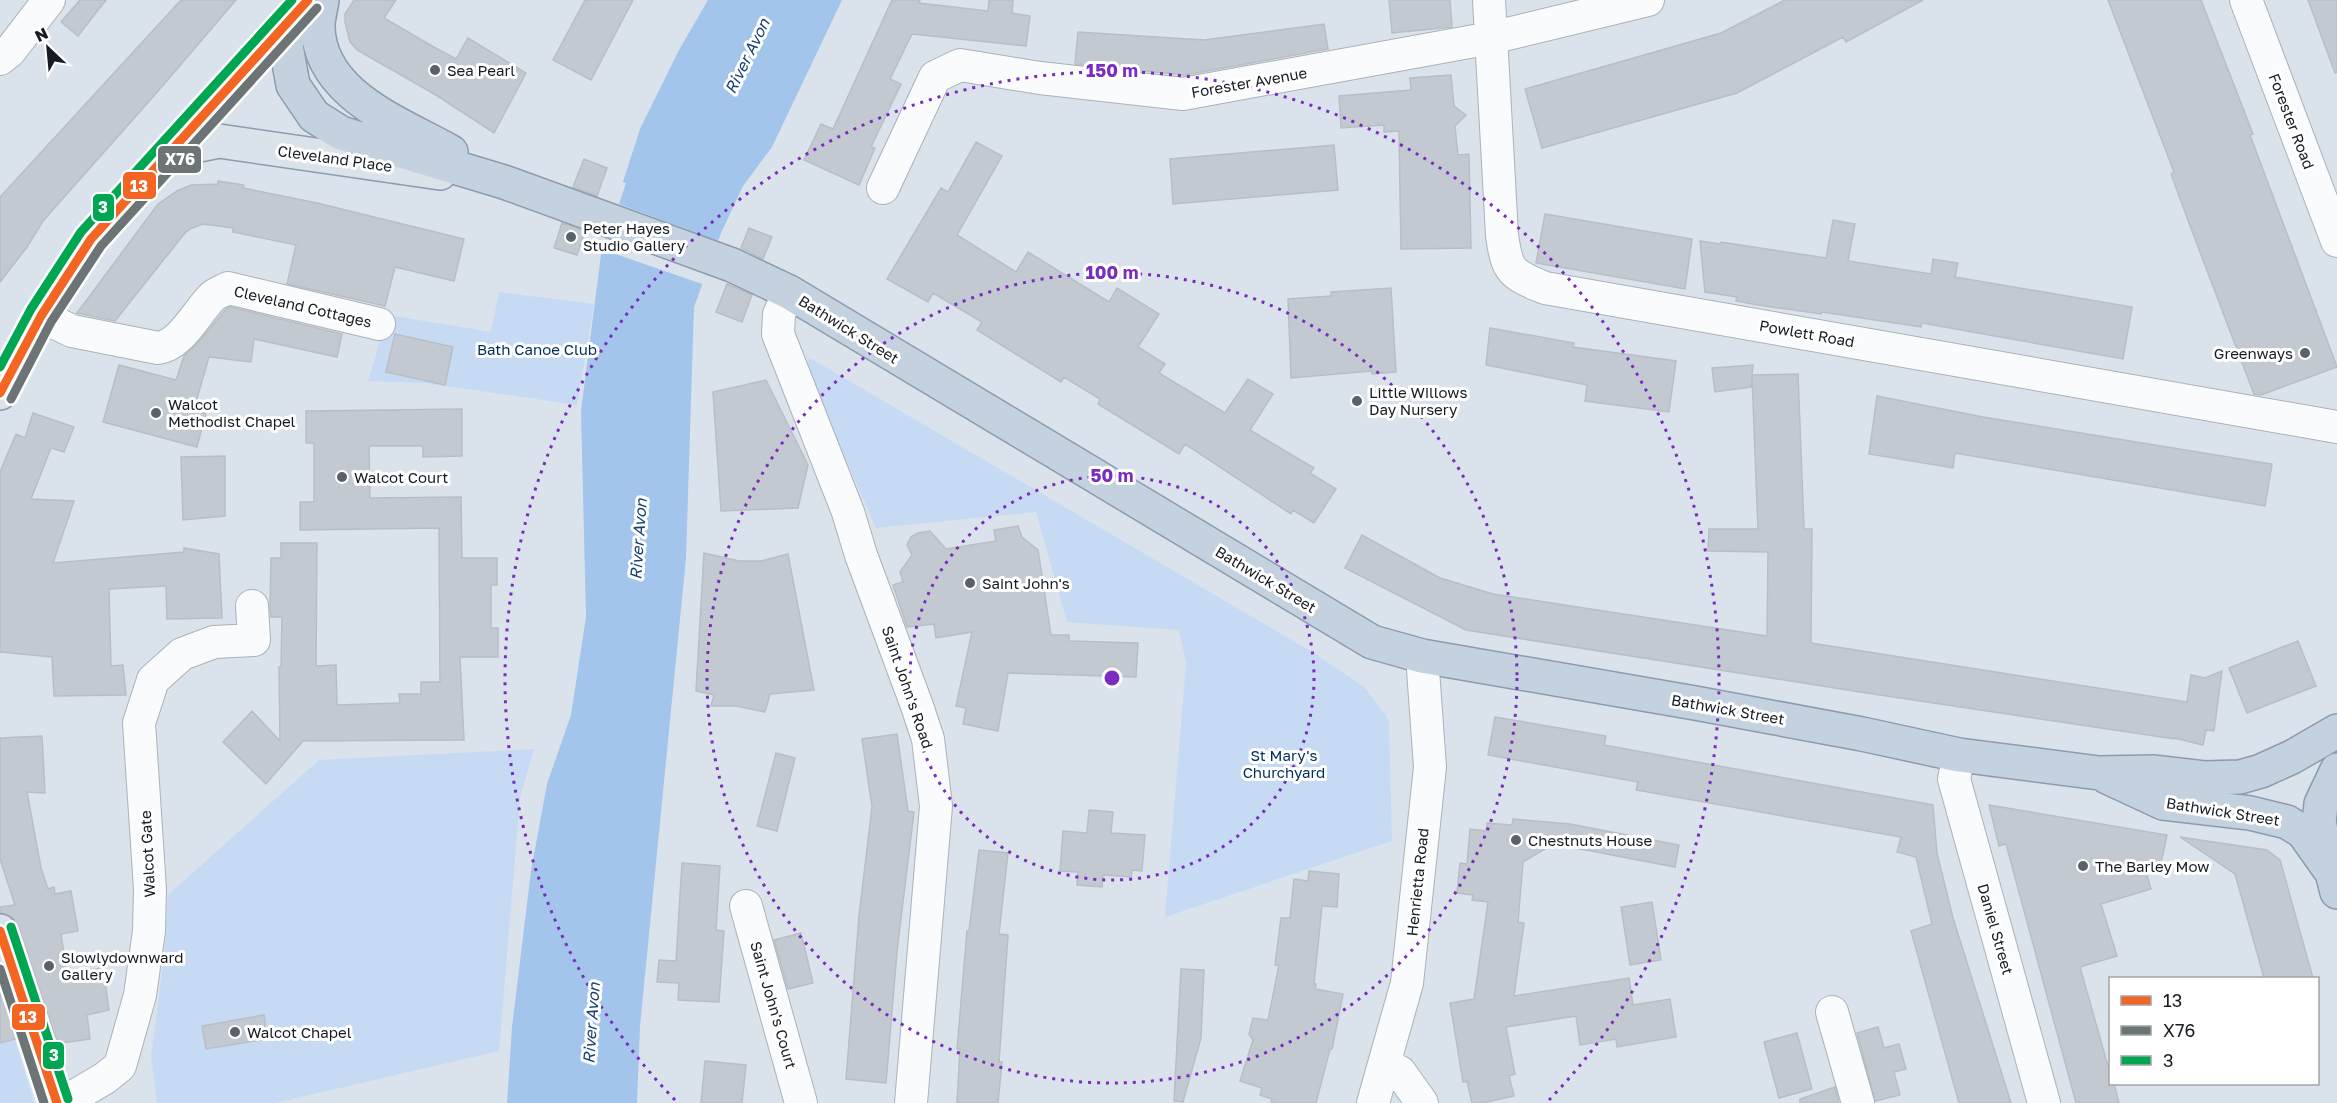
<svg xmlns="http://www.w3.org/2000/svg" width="2337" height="1103" font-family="'Golos Text',sans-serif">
<rect width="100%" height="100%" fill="#dae2eb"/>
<path fill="#c6dbf3" d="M499,292l95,12 -17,101 -153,-22 -56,-2 20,-66 103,17z
M810,358l504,295 50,34 21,27 4,8 3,119 -227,76 21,-254 -7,-33 -112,-8 -31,-110 -160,16 -71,-162z
M534,749l-14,49 -21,253 -224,52h-118l-6,-47 13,-98 4,-63 151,-135z
M0,989l34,114h-34z"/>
<path fill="#a3c5ec" d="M708,0h134l-70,147 -29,39 -22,47 -27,74 -8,251 -46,468 -3,77h-130l5,-76 19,-156 16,-87 24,-69 15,-98 -5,-206 21,-164 38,-118 39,-79z"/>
<path fill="#dae2eb" d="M620,181l6,2 -7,21 102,38 -16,43 -107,-37z"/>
<path fill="#c3c9d1" stroke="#b8bec5" stroke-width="1.5" d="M80,0h26l-28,36 -17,-14z
M181,0h55l-77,90 -116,131 -16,26 -27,35v-85z
M354,0h42l-12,18 48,28 24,13 12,-21 58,35 -32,60 -58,-38 -79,-45 -7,-8 -5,-20v-8z
M585,0h48l-42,80 -38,-20z
M892,0h28l-1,3 69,8 1,-11h24l-1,13 18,3 -4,30 -114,-12 -22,45 11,5 -30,63 4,1 -16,37 -55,-25 17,-36 12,5z
M1389,0h61l2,27 -60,6z
M1785,0h138l-77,42 -3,-5 -106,56 -195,55 -17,-59 196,-56z
M2108,0h93l52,134 -3,1 87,232 -76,28 -7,-1 -62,-163 -21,-57 3,-2z
M2308,0h29v72l-2,1z
M1324,24l4,25 -143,26 -110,-11 3,-32 126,8z
M1451,75l3,31 12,9 -11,11 3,29 11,-1 2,94 -70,1 -2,-118 -15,1v-7l-43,3 -2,-32 72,-6 -1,-12z
M976,142l26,14 -45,79 59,37 12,-20 81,50 8,-14 42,26 -21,33 27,17 -6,9 66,40 23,-34 25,15 -23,36 64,38 -4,5 26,16 -22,34 -21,-13 -2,4 -106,-70 -6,10 -81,-50 2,-5 -36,-22 -3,5 -84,-52 5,-8 -49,-29 -5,9 -41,-23 54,-91 7,4z
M1334,145l4,45 -165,14 -3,-45z
M584,159l23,9 -10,28 -24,-9z
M218,181l26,4 -1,3 74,15 147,36 -10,42 -59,-14 -10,39 -35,-8 -63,-14 9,-39 -63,-13v-4l-30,-4 -13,5 -5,4 -70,88 -38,-8 81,-109 19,-13 14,-6 27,-1z
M1545,214l147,25 -7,50 -149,-26z
M1833,220l22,4 -7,37 83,13 2,-15 25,4 -3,14 177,30 -9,52 -201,-36 -1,4 -99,-15 -1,2 -63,-9 -22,-4 1,-4 -32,-5 -5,-51 20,3 1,-2 105,16z
M562,223l23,8 -8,24 -23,-7z
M749,228l23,9 -9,22 -22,-11z
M727,284l25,11 -10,27 -26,-10z
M1391,288l5,84 -24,2v-3l-81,7 -3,-79 43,-3v-4z
M230,307l112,27 -5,23 -83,-18 -3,23 -42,-5 -13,45 12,3 -11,42 -94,-25 16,-57 57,15 8,-24 17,-17 24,-29z
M1490,328l84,15 -1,4 103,14 -7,51 -84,-11 2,-16 -101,-20z
M395,334l58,13 -8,38 -59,-13z
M1753,365l-1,10 46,-1 6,155h8l-1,114 376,59 4,-27 14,3 17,-7 -8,60 -8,-1 -3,15 -29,-7v1l-314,-47 -394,-62 -121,-62 17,-33 78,43 53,16 274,42 1,-84 -60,-1 1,-22h49l-6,-153 -1,11 -36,5 -3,-24z
M766,380l42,85 -10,43 -77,3 -8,-119z
M1877,396l106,21 289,47 -7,42 -310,-53 -2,15 -84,-14z
M462,409v47l-39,1v-11h-54l1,52 91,-1 1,61h35v27h-6v43h7v29h-38l4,83 -161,1 -37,43 -43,-42 29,-31 28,30 -1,-74h2l1,-50h-11l-1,-8 1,-51h10v-15h36l-1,123 20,-1 1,40 63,-2 -1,-9h22v-12h19l-1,-154 -139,2v-28h14v-59h-8v-32z
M33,413l41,14 -10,25 -13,-4 -20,51 43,2 -21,62 131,-11v-4l35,6 3,64 -55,1 -1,-33 -57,3 2,77 12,-1 3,30 -72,1 -2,-39 -52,-5v-180l16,-38 9,4z
M225,456v60l-42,4 -2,-63z
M1018,526l4,11 16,13 13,85h18v6l69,2 -2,34 -128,-4 -10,58 -35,-7 3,-16 -10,-2 16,-74 -36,6 -2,-14 -27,3 -14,-42 10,-3 -3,-10 12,-17 -5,-10 4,-8 7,-4 12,-2 16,18 50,-8 -2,-11z
M704,553l35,8h22l27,-7 26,136 -44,4 -5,18 -29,-6h-25l3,-11 -18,-4z
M2298,641l18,45 -69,27 -18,-45z
M1495,717l111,19 -2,9 329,60 4,48 16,65 58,185h-52l-48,-172 21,-7 -16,-67 -19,-5 4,-15 -265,-47 2,-8 -150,-27z
M897,734l11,77 6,1 -17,139 -11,132 -40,-4 13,-163 13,-109 -10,-68z
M42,736l3,57 -18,-1 14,76 7,21 6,-2 1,7 16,-3 7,40 -17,3 6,39 36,-5 6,42 -22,5 3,24 -29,4 -5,-4 -38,-114 -6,-8 -12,-4v-6l15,-2 -15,-46v-121z
M776,753l19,5 -18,73 -20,-5z
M1989,805l178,30 -7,33 -16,-3 7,24 -50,15 16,52 -37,11 30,106v10h4l5,20h-43l-70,-259 -7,2z
M1089,810l24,2 -2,21 34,2 -3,36 -10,-1 -1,7 -28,-2 -1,12 -25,-2 1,-13 -18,-1 3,-40 24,2z
M1513,819l57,5 109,21 -4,22 -105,-20 -20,-1 -27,16 -5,60 6,1 -10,73 115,-18 4,27 37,-6 6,38 -59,10 -1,-8 -36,6 -4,-29 -70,11 9,47 -6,2 5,20 -31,7h-11l-5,-22 -4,1 -13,-79 24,-4 14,-97 -16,-2 1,-5 -16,-2 3,-30 7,1 3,-35 16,2 1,-8 25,2z
M2180,837l87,13 13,10 33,118h-49l-29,-104z
M979,850l29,3 -9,81 9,1 -9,127h3l-4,41h-41l3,-54h-3l10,-118h2z
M682,863l38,3 -4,64 8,1 -5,71 -41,-2 1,-17 -22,-1 2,-22 17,1z
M1309,871l30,3 -2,33 -15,-1 -8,78h2l-1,5 28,5 -11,55h-2l-14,54h-45l1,-4 -12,-4 2,-7 -22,-7 13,-41 -4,-6 4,-16 15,2 11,-55h-4l6,-47h9l4,-39 14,2z
M1652,902l9,58 -31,5 -9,-58z
M801,933l12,50 -25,6 -14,-49z
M1181,969l23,1 -3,68 -18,64 -9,-1z
M0,991l16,48 -16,4z
M264,1015l3,24 -61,10 -4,-23z
M1878,1027l6,21 15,-4 7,25 -12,3 6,23 -25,6 -18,-68z
M1797,1033l15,56 -33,9 -15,-56z
M705,1061l41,4 -4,38h-41z
M1835,1087l4,16h-39v-4z"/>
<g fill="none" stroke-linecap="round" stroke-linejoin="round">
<g stroke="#abb2b8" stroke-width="34">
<path id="street" d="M1489,0l13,235c5,37 9,39 43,53l792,139
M2246,0l91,241
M0,59l10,-8 39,-51
M883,188l52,-111 25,-12 80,13 143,16 308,-56 157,-38
M789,292l-10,22 -1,20 70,178 13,43 56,151 11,33 8,67 -25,297
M41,316l31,15 86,17c23,-3 38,-35 54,-51 4,-4 11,-6 16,-9l151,36
M1959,755l-5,24 90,324
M746,906l55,197
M1832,1012l26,91
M1385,1064l15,8 22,31
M56,1101l22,-7 27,-16 15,-12 20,-71 9,-64 1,-42 -11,-166 14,-43 29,-26 32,-12 40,-2 -2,-34
M1373,1103l34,-120 23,-216 -8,-111"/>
</g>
<g stroke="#8b9cac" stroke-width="36">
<path id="primary" d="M169,156l25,-10 25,-5 221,32
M0,393l41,-77 50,-77 202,-223
M0,931l57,172"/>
</g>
<g stroke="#8b9cac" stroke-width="36">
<path id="highway" d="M308,0l-15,16 -7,30 7,39 21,31 27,17 163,49 228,83 57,27 583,350 50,14 273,47 167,31 97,21 140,18 54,-1 51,6 36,-1 21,-6 31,-14 45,-26
M322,0c-1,7 -3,15 -4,23 -2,71 82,100 133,129
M2337,770l-16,34 -2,19 18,69
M2107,777l56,26 87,10 37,9 16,10 27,38"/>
</g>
<use href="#street" stroke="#f9fbfc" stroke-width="32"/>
<use href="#primary" stroke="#dae2ea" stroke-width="33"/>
<use href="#highway" stroke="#c4d2df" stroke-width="33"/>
<g stroke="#fff" stroke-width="14">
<path id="bus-1" d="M0,393l41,-77 50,-77 217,-239
M0,931l57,172"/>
</g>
<g stroke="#fff" stroke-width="14">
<path id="bus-2" d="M11,399l40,-77 50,-76 216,-238
M0,969l44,134"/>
</g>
<g stroke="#fff" stroke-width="14">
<path id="bus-3" d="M0,367l31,-58 50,-77 211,-232
M11,927l57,172"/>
</g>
<use href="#bus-1" stroke="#f26522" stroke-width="9"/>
<use href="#bus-2" stroke="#6c7476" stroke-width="9"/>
<use href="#bus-3" stroke="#00a651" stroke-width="9"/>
</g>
<g fill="none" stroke="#7b2cbf" stroke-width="3" stroke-dasharray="3 6">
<circle cx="1112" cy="678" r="202"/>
<circle cx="1112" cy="678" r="405"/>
<path d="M675 1100A607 607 0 1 1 1549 1100"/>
</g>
<g fill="#5b6169" stroke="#fff" stroke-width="2">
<circle cx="435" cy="70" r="6"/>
<circle cx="571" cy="237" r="6"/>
<circle cx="2305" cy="353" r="6"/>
<circle cx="1357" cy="401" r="6"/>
<circle cx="156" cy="413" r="6"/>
<circle cx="342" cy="477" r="6"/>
<circle cx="970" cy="583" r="6"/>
<circle cx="1516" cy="840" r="6"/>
<circle cx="2083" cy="866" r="6"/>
<circle cx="49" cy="966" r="6"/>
<circle cx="235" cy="1032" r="6"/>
</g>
<g text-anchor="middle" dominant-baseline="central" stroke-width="6" stroke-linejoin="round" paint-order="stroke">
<g font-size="15" fill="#171c23" stroke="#fff" text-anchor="start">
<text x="447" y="70">Sea Pearl</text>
<text x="583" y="228">Peter Hayes<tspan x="583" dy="17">Studio Gallery</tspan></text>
<text x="2293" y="353" text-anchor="end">Greenways</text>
<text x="1369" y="392">Little Willows<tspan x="1369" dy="17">Day Nursery</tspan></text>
<text x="168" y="404">Walcot<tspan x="168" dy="17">Methodist Chapel</tspan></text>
<text x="354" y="477">Walcot Court</text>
<text x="982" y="583">Saint John's</text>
<text x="1528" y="840">Chestnuts House</text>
<text x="2095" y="866">The Barley Mow</text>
<text x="61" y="957">Slowlydownward<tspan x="61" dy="17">Gallery</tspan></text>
<text x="247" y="1032">Walcot Chapel</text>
</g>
<g font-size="15" fill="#171c23" stroke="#fff">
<text transform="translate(1249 82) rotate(-10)">Forester Avenue</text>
<text transform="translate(2292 121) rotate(69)">Forester Road</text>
<text transform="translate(335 158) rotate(8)">Cleveland Place</text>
<text transform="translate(303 306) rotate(13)">Cleveland Cottages</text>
<text transform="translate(849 329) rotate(32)">Bathwick Street</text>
<text transform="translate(1807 333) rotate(10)">Powlett Road</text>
<text transform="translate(1266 579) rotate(31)">Bathwick Street</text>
<text transform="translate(908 687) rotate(71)">Saint John's Road</text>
<text transform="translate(1728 709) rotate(10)">Bathwick Street</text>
<text transform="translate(2223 811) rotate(9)">Bathwick Street</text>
<text transform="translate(147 854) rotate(-93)">Walcot Gate</text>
<text transform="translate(1417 882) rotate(-84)">Henrietta Road</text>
<text transform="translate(1996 929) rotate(74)">Daniel Street</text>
<text transform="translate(774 1005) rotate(74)">Saint John's Court</text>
</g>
<g font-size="15" fill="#002e5c" stroke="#fff">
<text x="537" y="349">Bath Canoe Club</text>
<text x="1284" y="755">St Mary's<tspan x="1284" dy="17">Churchyard</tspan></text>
</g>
<g font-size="16" font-style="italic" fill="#154272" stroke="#fff">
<text transform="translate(747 56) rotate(-64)">River Avon</text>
<text transform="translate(638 539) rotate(-86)">River Avon</text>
<text transform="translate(591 1023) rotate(-86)">River Avon</text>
</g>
</g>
<circle cx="1112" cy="678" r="9" fill="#7b2cbf" stroke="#fff" stroke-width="3"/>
<g font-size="18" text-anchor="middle" font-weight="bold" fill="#7b2cbf" stroke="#fff" stroke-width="6" stroke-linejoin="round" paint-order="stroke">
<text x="1112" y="77">150 m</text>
<text x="1112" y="279">100 m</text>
<text x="1112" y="482">50 m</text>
</g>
<g stroke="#fff" stroke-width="2">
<rect x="157" y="145" width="45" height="29" rx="6" fill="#6c7476"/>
<rect x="122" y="171" width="35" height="29" rx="6" fill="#f26522"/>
<rect x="92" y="193" width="23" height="29" rx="6" fill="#00a651"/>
<rect x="11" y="1003" width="35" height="28" rx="6" fill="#f26522"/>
<rect x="42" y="1041" width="23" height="29" rx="6" fill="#00a651"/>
</g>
<g font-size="16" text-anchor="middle" font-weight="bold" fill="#fff">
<text x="180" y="165">X76</text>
<text x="139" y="192">13</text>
<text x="103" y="213">3</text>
<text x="28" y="1023">13</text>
<text x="54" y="1061">3</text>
</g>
<rect x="2109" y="977" width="210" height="108" fill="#ffffff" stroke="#a2a4a7" stroke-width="1.5"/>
<rect x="2121" y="996" width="30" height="9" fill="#f26522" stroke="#a2a4a7" stroke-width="1.5"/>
<text x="2163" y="1007" font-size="18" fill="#171c23">13</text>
<rect x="2121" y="1026" width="30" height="9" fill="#6c7476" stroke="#a2a4a7" stroke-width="1.5"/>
<text x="2163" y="1037" font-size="18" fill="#171c23">X76</text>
<rect x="2121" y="1056" width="30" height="9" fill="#00a651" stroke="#a2a4a7" stroke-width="1.5"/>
<text x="2163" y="1067" font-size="18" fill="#171c23">3</text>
<g transform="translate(48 48) rotate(334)" stroke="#ffffff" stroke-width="4.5" paint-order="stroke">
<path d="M0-4.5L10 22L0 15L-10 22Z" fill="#171c23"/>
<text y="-9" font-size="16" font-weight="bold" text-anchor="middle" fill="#171c23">N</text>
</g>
</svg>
